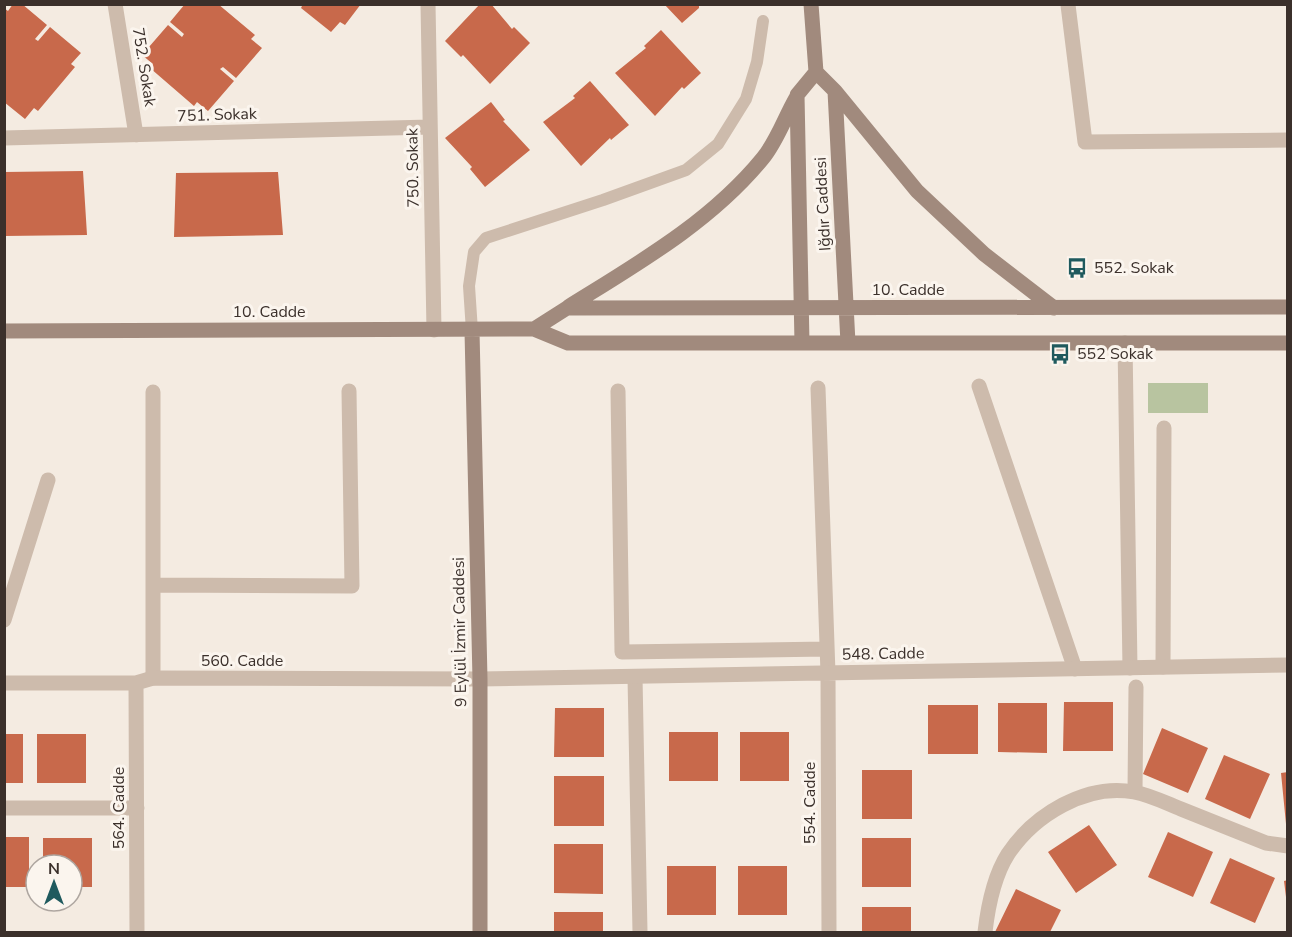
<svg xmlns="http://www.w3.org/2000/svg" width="1292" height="937" font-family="'Nunito Sans',sans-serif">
<rect width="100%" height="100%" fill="#f4ebe1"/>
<path fill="#b8c4a0" d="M1148,383h60v30h-60z"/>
<path fill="#c8694b" d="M13,4h9l25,21 -12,14 3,2 12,-14 31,26 -10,11 4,3 -37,44 -4,-3 -9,11 -21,-17v-94l4,3z
M185,4h33l37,31 -4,4 11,9 -26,30 -13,-11 -3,2 14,12 -26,30 -11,-9 -3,4 -44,-38 3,-4 -11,-9 26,-30 14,12 2,-3 -14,-12z
M303,4h58l-16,21 -5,-3 -9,10 -30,-24z
M480,4h11l21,25 2,-2 16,16 -40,41 -27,-29 -2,2 -16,-16z
M664,4h35v4l-17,15z
M661,30l40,43 -17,16 -2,-2 -27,29 -40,-43 31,-25 -2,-2z
M590,81l39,44 -18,15 -1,-2 -29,28 -38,-44 32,-24 -2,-2z
M491,102l14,18 -2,1 27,29 -45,37 -15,-18 2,-2 -27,-29z
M83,171l4,64 -83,1v-64z
M278,172l5,63 -109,2 2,-64z
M1064,702h49v49h-50z
M998,703h49v50l-49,-1z
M928,705h50v49h-50z
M555,708h49v49h-50z
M1162,728l46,20 -20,45 -45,-19z
M669,732h49v49h-49z
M740,732h49v49h-49z
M4,734h19v49h-19z
M37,734h49v49h-49z
M1224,755l46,19 -20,45 -45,-20z
M862,770h50v49h-50z
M1288,772v52h-2l-5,-51z
M554,776h50v50h-50z
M1089,825l28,40 -41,28 -28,-41z
M1168,832l45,20 -20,45 -45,-20z
M4,837h25v50h-25z
M43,838h49v49h-20v-22h-29z
M862,838h49v49h-49z
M554,844h49v50l-49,-1z
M1230,858l45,20 -20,45 -45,-20z
M667,866h49v49h-49z
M738,866h49v49h-49z
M1288,880v17h-2l-2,-16z
M1016,889l45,21 -11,22h-55z
M862,907h49v25h-49z
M554,912h49v20h-49z"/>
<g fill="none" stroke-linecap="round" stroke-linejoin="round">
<path stroke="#cdbbac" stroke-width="12" d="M472,331l-3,-45 5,-34 12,-14 117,-38 83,-30 32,-26 28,-45 11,-37 6,-41"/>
<path stroke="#cdbbac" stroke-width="15" d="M115,4l21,131
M428,4l6,326
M1068,5l17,137 203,-2
M4,138l426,-11
M1125,343l5,325
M979,386l96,283
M818,388l10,285
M618,391l4,261 205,-3
M153,585l199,1 -3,-195
M4,620l44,-140
M1163,667l1,-239
M635,677l5,255
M153,678v-286
M1135,792l1,-105
M4,808h133
M985,932c3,-26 9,-56 23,-78 26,-39 78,-71 126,-62 16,3 32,11 47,17 28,11 57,23 85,34l22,3"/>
<path stroke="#cdbbac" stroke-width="15" d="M828,673l1,259
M4,683h132l17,-5 327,1 808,-14
M136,683l1,249"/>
<path stroke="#a18a7d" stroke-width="15" d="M811,4l5,68
M835,91l82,100 67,63 70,54
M568,307c69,-43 143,-85 195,-149 14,-17 22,-41 33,-60
M1288,307l-721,1 -33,21 34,14h720
M4,331l530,-2
M472,331l8,348v253
M802,343l-5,-248 19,-23 19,19 13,252"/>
</g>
<defs>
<g id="bus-bare" transform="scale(1.62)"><path d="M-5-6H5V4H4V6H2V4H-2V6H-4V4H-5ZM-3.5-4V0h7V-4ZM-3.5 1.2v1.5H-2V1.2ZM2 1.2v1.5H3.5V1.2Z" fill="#1f5a5e" stroke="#fbf5ee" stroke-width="2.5" paint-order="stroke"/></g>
</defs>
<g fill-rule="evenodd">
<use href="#bus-bare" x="1077" y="268"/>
<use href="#bus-bare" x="1060" y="354"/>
</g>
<g text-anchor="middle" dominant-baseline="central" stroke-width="6" stroke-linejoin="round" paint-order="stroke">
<g font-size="16" fill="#3b302b" stroke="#fbf5ee">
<text transform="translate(144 67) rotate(81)">752. Sokak</text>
<text transform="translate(217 115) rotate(-2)">751. Sokak</text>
<text transform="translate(413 168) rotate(-91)">750. Sokak</text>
<text transform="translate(823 204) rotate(-93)">Iğdır Caddesi</text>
<text x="908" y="290">10. Cadde</text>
<text x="269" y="312">10. Cadde</text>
<text transform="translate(460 632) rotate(-91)">9 Eylül İzmir Caddesi</text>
<text transform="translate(883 654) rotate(-1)">548. Cadde</text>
<text x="242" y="661">560. Cadde</text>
<text transform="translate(810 803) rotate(-90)">554. Cadde</text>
<text transform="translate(119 808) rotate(-90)">564. Cadde</text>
</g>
<g font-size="16" fill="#3b302b" stroke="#fbf5ee" text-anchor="start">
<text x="1094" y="268">552. Sokak</text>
<text x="1077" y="354">552 Sokak</text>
</g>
</g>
<rect width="1292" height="937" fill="none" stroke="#3b302b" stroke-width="12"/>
<g transform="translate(54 883)"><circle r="28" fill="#fbf5ee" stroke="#aea6a0" stroke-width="1.5"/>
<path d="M0-4.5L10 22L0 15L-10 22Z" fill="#1f5a5e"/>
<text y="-9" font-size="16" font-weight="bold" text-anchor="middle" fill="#3b302b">N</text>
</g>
</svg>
